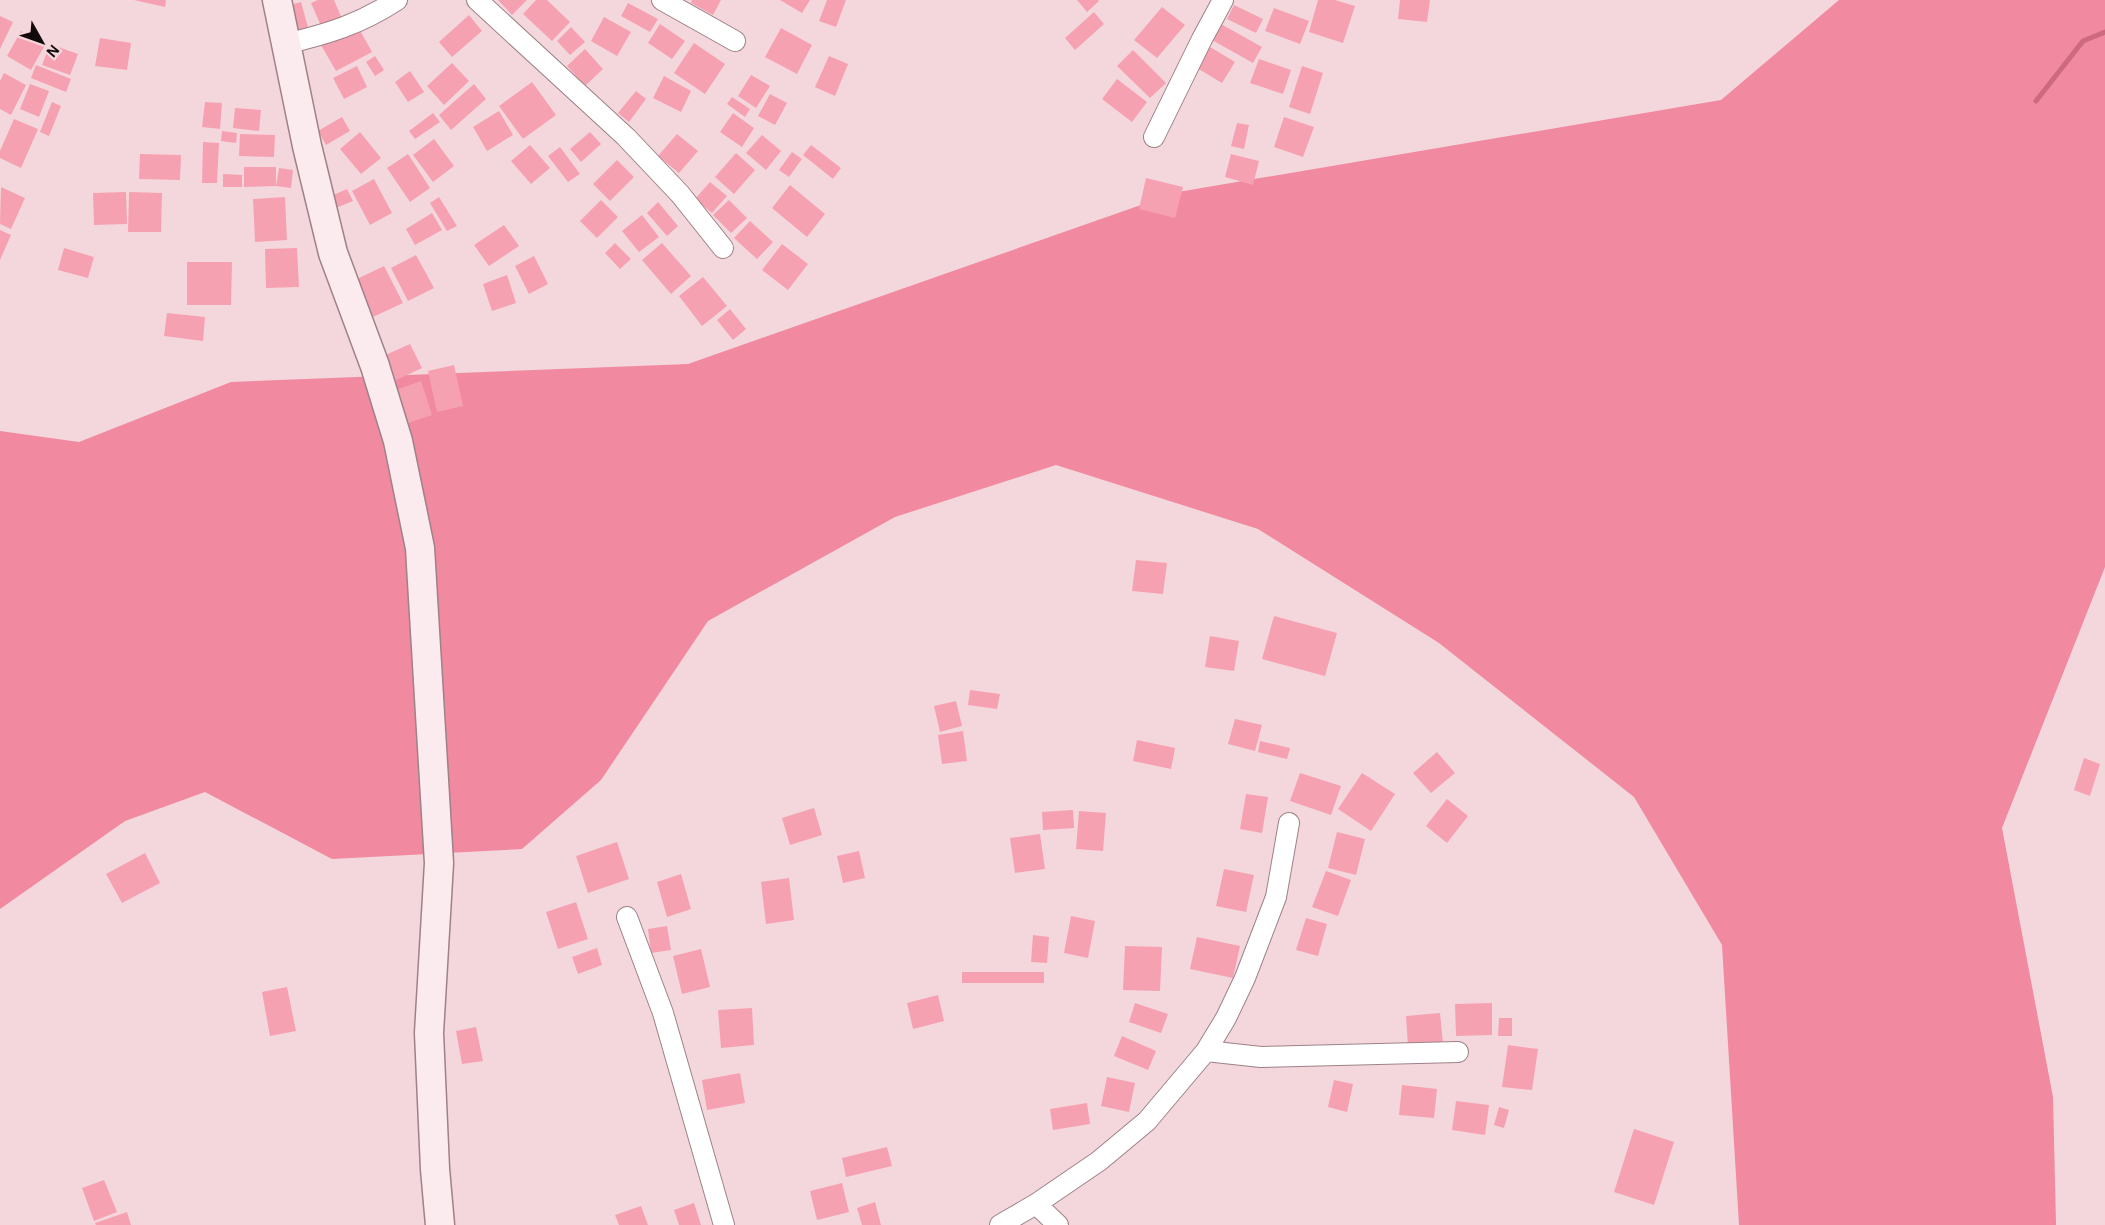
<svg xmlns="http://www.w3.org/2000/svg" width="2105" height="1225" font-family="'Alegreya Sans',sans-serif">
<rect width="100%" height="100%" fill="#f4d7dc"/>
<path fill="#f189a0" d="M1839,0h266v567l-103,261 51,269 3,128h-317l-17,-280 -88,-148 -195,-154 -181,-114 -202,-64 -161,52 -187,104 -107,159 -79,69 -190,10 -127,-67 -80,29 -125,88v-478l79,11 152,-60 457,-18 490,-172 543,-92z"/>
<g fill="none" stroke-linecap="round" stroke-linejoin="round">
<path stroke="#cd6981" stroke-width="5" d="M2036,101l47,-60 22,-9"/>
</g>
<path fill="#f6a1b2" d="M134,0h32l-1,7z
M318,0h16l8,19 -20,9 -11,-25z
M498,0h29l-15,15z
M536,0h11l23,22 -18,19 -29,-27z
M692,0h29l-8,15 -22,-12z
M780,0h30l-8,13z
M827,0h19l-10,27 -17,-6z
M1077,0h21l1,1 -12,11z
M1318,0h17l20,6 -12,37 -34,-11z
M1400,0h30l-3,22 -29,-3z
M301,2l8,29 -18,5 -8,-29z
M628,3l30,16 -8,13 -29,-16z
M1234,5l29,14 -7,14 -29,-14z
M1162,7l23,18 -28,33 -23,-18z
M1274,8l35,13 -9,23 -35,-13z
M1094,12l10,12 -29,26 -10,-12z
M469,15l13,16 -30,26 -13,-15z
M0,16l13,6 -13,27z
M604,17l27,15 -14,24 -26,-15z
M660,24l25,17 -13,18 -24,-16z
M1221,24l41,23 -9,16 -41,-23z
M357,25l15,27 -36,19 -15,-26z
M571,27l14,15 -15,13 -13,-14z
M781,28l31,17 -15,29 -32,-17z
M21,31l24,14 -14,25 -24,-14z
M100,38l31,5 -4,27 -32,-4z
M694,43l31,21 -20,30 -31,-21z
M50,44l28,10 -8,21 -28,-10z
M1205,44l30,18 -13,21 -30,-18z
M585,49l18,20 -18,17 -18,-20z
M1133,50l33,33 -16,15 -33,-32z
M375,56l9,14 -9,6 -9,-14z
M829,56l19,8 -13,32 -20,-9z
M1259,59l32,11 -8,24 -33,-11z
M452,63l17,18 -25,24 -17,-19z
M36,65l35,14 -5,13 -35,-14z
M357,66l10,21 -23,12 -11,-21z
M1302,66l21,7 -13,41 -21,-7z
M410,71l14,21 -16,10 -13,-20z
M4,73l22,12 -15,30 -11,-6v-28z
M751,75l19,11 -14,22 -18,-12z
M664,76l27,15 -10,21 -28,-14z
M1117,79l30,23 -15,20 -30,-23z
M532,82l24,33 -33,24 -24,-33z
M30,84l19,7 -10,26 -19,-8z
M474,84l12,15 -35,31 -12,-15z
M636,91l10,8 -17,23 -11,-9z
M770,94l17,9 -12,22 -17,-9z
M732,97l18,12 -5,8 -18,-13z
M52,102l9,4 -12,30 -9,-4z
M205,102l17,1 -2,26 -18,-2z
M235,108l26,2 -2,21 -26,-3z
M499,111l14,24 -26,16 -14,-24z
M433,113l7,9 -25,17 -6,-8z
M733,113l21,15 -12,19 -22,-15z
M342,117l8,14 -24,14 -8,-14z
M1284,117l30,10 -11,30 -29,-10z
M14,119l24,10 -17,39 -21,-10v-7z
M1237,123l12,2 -5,24 -13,-3z
M222,131l15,2 -1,10 -15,-2z
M360,132l21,26 -20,16 -21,-25z
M590,132l11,12 -20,18 -11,-13z
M240,134l35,1 -1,22 -35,-1z
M677,134l21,17 -19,22 -21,-17z
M762,135l19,16 -15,19 -20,-17z
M434,139l20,27 -21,16 -20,-27z
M203,142l16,1 -2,40h-15z
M530,145l20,23 -19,16 -20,-23z
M811,145l30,23 -8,11 -30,-24z
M560,147l20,27 -12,8 -20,-26z
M792,152l10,7 -13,18 -10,-7z
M736,153l19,17 -21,24 -19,-17z
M140,154l41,1 -1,25 -41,-1z
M408,154l22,34 -20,14 -23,-34z
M1231,154l28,7 -6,24 -28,-8z
M617,160l17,17 -24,24 -17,-17z
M244,167h32v19l3,-18 14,2 -2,18 -15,-2 -32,1z
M223,174l19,1v12h-19z
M1146,178l37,9 -8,31 -36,-9z
M374,179l18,34 -22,12 -18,-34z
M710,182l17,14 -15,17 -17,-14z
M790,185l35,29 -18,23 -35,-29z
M1,187l24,11 -14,31 -11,-5z
M347,189l6,12 -17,7 -5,-12z
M126,192l1,32 -33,1 -1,-32z
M129,192l33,1 -1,39h-33z
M285,197l2,43 -32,2 -2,-43z
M439,197l18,29 -10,5 -17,-28z
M601,200l17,17 -21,21 -17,-17z
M729,200l18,18 -16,15 -18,-18z
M658,202l20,24 -11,10 -20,-23z
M432,213l10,17 -27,15 -9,-16z
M642,215l17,22 -20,15 -17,-21z
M750,221l23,21 -16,17 -23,-21z
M504,225l15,21 -30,20 -15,-21z
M0,230l11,5 -11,25z
M615,243l16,16 -11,10 -15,-16z
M662,243l29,33 -20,18 -29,-34z
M782,244l26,20 -20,26 -26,-20z
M64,248l30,9 -6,21 -30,-8z
M297,248l2,39 -33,1 -1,-39z
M416,255l18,33 -26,13 -17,-33z
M534,256l14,28 -19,10 -14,-28z
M187,262h45l-1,43h-44z
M384,266l19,37 -30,14 -18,-37z
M507,275l9,28 -24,8 -9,-27z
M703,277l24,29 -25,20 -23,-30z
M730,309l16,20 -13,11 -16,-20z
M167,313l38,4 -2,24 -39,-5z
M410,344l12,24 -30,14 -11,-25z
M454,365l9,41 -26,6 -9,-41z
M421,381l11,34 -27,9 -12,-33z
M1136,560l31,3 -4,31 -31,-3z
M1274,616l63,17 -12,43 -63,-17z
M1210,636l29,5 -5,30 -29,-4z
M970,690l30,4 -3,15 -29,-4z
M956,701l6,25 -22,6 -6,-26z
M1235,719l27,6 -7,26 -27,-7z
M963,731l4,30 -25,3 -4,-29z
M1137,740l38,8 -4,21 -38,-8z
M1260,741l30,7 -3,11 -29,-7z
M1437,752l18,21 -24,20 -18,-20z
M2084,758l16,6 -10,32 -16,-6z
M1300,773l41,13 -10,29 -41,-14z
M1362,773l33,21 -24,37 -33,-22z
M1246,794l22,3 -6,36 -22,-4z
M1447,799l21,17 -21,27 -21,-17z
M814,808l8,27 -32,10 -8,-27z
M1073,810l1,18 -31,2 -1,-18z
M1079,811l27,2 -3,38 -27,-2z
M1337,832l28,7 -9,36 -28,-7z
M1040,834l5,35 -30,4 -5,-35z
M617,842l12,37 -41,14 -12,-37z
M859,851l6,27 -22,5 -6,-27z
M145,853l15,30 -38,20 -16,-29z
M1224,869l30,6 -8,37 -30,-6z
M1326,871l25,9 -13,36 -26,-9z
M681,874l10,35 -24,8 -10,-35z
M789,878l5,42 -28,4 -5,-42z
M576,902l12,37 -30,10 -12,-37z
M1071,916l24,5 -7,37 -24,-5z
M1306,918l21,6 -9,32 -22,-6z
M667,926l4,24 -20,3 -3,-24z
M1033,935l16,2 -2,26 -16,-1z
M1197,937l43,9 -7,32 -43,-9z
M1125,946l37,1 -2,44 -37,-1z
M597,948l5,17 -24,9 -6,-17z
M701,949l9,38 -28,7 -9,-38z
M962,972h82v11h-82z
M287,987l9,44 -26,5 -8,-44z
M938,995l6,26 -31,8 -6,-26z
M1135,1003l33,11 -7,19 -32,-11z
M1492,1003v32l-36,1 -1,-32z
M752,1008l2,37 -33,3 -3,-38z
M1440,1013l3,30 -35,3 -2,-30z
M1499,1018h13v18h-14z
M476,1027l7,34 -21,3 -6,-33z
M1122,1036l34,15 -8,19 -34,-14z
M1508,1045l30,4 -6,41 -30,-3z
M740,1073l5,30 -38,7 -5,-30z
M1107,1077l28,6 -6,29 -28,-6z
M1334,1080l19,4 -6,28 -19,-5z
M1402,1085l35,4 -3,29 -35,-3z
M1456,1101l33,4 -4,30 -33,-5z
M1087,1103l3,21 -37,6 -3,-21z
M1499,1107l10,3 -5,18 -10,-3z
M1634,1129l40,13 -20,63 -40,-13z
M887,1147l5,19 -46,11 -4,-19z
M104,1180l13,32 -23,9 -12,-33z
M842,1183l7,29 -32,8 -7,-29z
M875,1202l6,23h-19l-5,-17z
M694,1203l7,22h-22l-5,-15z
M641,1206l7,19h-29l-4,-10z
M127,1212l4,13h-35l-1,-2z"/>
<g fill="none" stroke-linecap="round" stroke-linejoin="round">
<g stroke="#9d8287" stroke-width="22">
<path id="street" d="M477,0l149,137 54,57 43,54
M662,0l73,41
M285,44c43,-10 75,-20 112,-44
M1154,137l48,-98 21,-39
M627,917l36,96 61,212
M1206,1051l55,6 197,-5
M1036,1204l22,21
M1000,1225l36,-21 63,-43 48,-40 59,-70 20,-33 19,-40 31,-81 13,-74"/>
</g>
<g stroke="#9d8287" stroke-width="31">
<path id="secondary" d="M277,0l30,146 26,107 42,113 23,75 22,107 19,315 -10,170 6,136 5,56"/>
</g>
<use href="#street" stroke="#fff" stroke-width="20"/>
<use href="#secondary" stroke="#fcebee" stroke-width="28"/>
</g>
<g transform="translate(42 42) rotate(130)" stroke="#f4d7dc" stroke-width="4.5" paint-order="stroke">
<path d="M0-4.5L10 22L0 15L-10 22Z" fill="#130a0c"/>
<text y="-9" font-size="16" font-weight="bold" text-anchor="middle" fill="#130a0c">N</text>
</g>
</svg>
